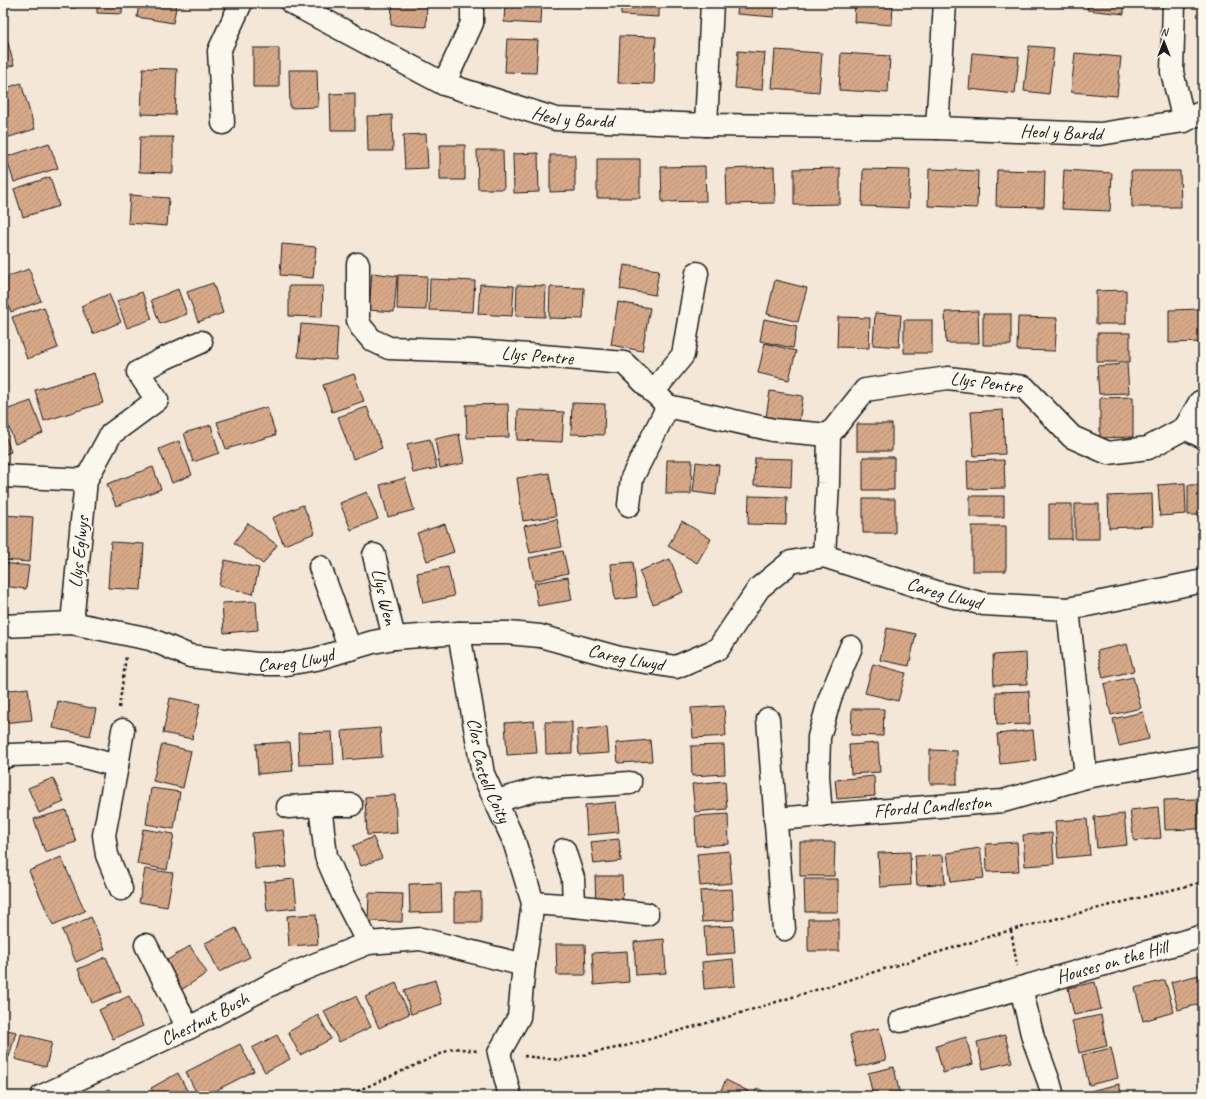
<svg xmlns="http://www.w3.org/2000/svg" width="1206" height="1099" font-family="Caveat,sans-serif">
<defs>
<pattern id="building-hatch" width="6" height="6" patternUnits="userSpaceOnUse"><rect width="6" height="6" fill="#d7a989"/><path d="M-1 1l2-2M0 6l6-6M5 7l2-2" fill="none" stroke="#b89176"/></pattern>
</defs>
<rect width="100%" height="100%" fill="#f4e7d8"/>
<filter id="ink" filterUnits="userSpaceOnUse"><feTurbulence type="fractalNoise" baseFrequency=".025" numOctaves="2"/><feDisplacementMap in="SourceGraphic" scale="8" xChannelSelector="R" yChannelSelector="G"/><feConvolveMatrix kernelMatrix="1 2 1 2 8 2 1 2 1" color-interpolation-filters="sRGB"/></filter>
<g filter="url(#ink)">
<path fill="url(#building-hatch)" stroke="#1c1c1c" d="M51,3h26l-1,5 -25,-1z
M97,3h25v11l-25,-1z
M139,3h38l-4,20 -36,-6z
M392,3h35l-1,24 -35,-2z
M505,3h37l-1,21 -37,-2z
M621,3h38v14l-38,-2z
M738,3h37l-1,14 -37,-3z
M855,3h38l-1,22 -38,-3z
M973,3h37v3z
M1088,3h36v11l-37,-4z
M1203,16v36l-3,-1z
M3,25l11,40 -11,3z
M620,36l36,1 -2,47 -36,-1z
M507,39l31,1 -2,33 -31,-1z
M1029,46l25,2 -5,46 -25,-3z
M253,48h26v39h-26z
M775,50l47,3 -3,39 -47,-4z
M738,51l27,2 -3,37 -27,-2z
M841,53l49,3 -2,37 -49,-3z
M972,53l47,4 -4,37 -46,-5z
M1075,53l46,4 -4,39 -46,-4z
M143,68l34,1 -2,46 -34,-1z
M289,70h28l1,37 -28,1z
M21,83l14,46 -32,10v-50z
M355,93v37h-24l-1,-36z
M392,115l1,36h-25l-1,-35z
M426,134l2,34 -23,1 -2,-34z
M140,137h33v36l-34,-1z
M49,143l9,25 -44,14 -8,-25z
M440,145h25v35h-25z
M477,150h26l1,39h-26z
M538,153l1,39 -25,1 -1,-39z
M550,155h25v36l-25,1z
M597,159h43v39h-43z
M705,166l1,35 -44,1 -1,-35z
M774,167l1,36 -48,1 -1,-35z
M840,168v36l-46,1v-36z
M863,169l47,1 -2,38 -46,-2z
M929,169l49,2 -1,37 -49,-2z
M997,170l48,1 -1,36 -48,-1z
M1064,170l48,3 -2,38 -48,-2z
M1131,171h49l1,36h-49z
M50,177l9,29 -36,11 -9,-28z
M130,195l39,3 -2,28 -39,-3z
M282,244l34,3 -3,31 -33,-3z
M624,265l35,5 -4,25 -35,-6z
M29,269l12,32 -30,11 -8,-22v-12z
M372,273l25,3 -3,36 -25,-2z
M398,275l29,1 -1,34 -29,-1z
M430,279l45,2 -2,31 -44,-2z
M775,280l32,8 -9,34 -31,-8z
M213,283l10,30 -25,9 -11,-30z
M480,284l34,2 -2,30 -34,-2z
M517,285l29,1 -1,31 -29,-1z
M289,286h34l-1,31 -33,-1z
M550,287l34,1 -1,31 -34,-1z
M178,289l9,25 -27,10 -9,-24z
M1126,290v34h-30v-33z
M142,292l10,27 -25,9 -10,-27z
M109,294l12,28 -28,12 -12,-28z
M618,302l32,6 -8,43 -31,-6z
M44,307l14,41 -31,11 -15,-42z
M1203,309v33l-34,1v-33z
M978,311l1,32h-33l-1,-31z
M875,313l26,2 -2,32 -26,-2z
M983,314h28v31h-28z
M838,317l32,1 -1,30 -32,-1z
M1018,317l39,1 -2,33 -38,-1z
M764,319l33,7 -4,22 -33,-7z
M904,320h28v33h-28z
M301,324l37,3 -2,33 -38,-3z
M1097,333h33v29h-33z
M765,343l31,8 -7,29 -31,-7z
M1127,364l2,29 -30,1 -2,-28z
M94,373l9,30 -59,18 -9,-31z
M354,374l10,27 -32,11 -9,-27z
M770,391l33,5 -4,26 -33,-5z
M1133,397v40l-33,1v-40z
M31,401l12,32 -28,11 -12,-33z
M572,403l33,1 -1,31 -33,-1z
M508,404l1,33 -42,1 -1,-33z
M267,407l9,28 -50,14 -9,-27z
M367,407l15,41 -29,11 -15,-42z
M518,410l46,2 -2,30 -45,-2z
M1003,410l2,44 -31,2 -3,-44z
M857,424h35v27h-35z
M211,425l8,28 -26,9 -9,-29z
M3,429l8,23 -8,3z
M459,434l5,29 -24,5 -5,-29z
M430,439l7,29 -24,5 -6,-29z
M179,441l13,34 -20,8 -13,-34z
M863,457h31v33h-31z
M755,458l37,1 -1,28 -37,-2z
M667,460h25l-1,34h-25z
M1004,460l1,28 -37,1 -1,-28z
M696,462l23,3 -3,30 -23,-3z
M153,467l8,22 -45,17 -9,-22z
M549,473l7,43 -33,5 -6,-43z
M405,478l9,32 -26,7 -8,-32z
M1185,483l1,31 -26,2 -2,-31z
M1188,485h15v30h-15z
M367,492l11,27 -27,11 -11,-27z
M1152,494l1,32 -44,2 -1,-32z
M749,496l38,1 -1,28 -38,-1z
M970,496h34v21h-34z
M863,499h32v34h-32z
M1049,504h23v35h-23z
M1075,504h24v35h-24z
M303,505l12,28 -31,12 -12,-27z
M3,515l30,2 -3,45 -27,-2z
M557,519l5,28 -32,6 -6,-27z
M682,521l29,18 -14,24 -29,-17z
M248,523l29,22 -14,19 -29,-21z
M445,524l9,28 -27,9 -10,-28z
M972,526h34v45h-34z
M111,542l33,2 -3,46 -33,-2z
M563,551l5,22 -34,8 -5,-23z
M670,559l13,33 -30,12 -14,-33z
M225,560l34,8 -6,26 -34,-8z
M633,562l4,35 -22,3 -4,-36z
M3,563l26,3 -3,23 -23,-3z
M448,567l6,29 -31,7 -6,-30z
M568,577l4,23 -34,6 -4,-23z
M256,601l2,29 -34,3 -2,-30z
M1203,621v22l-4,-21z
M887,628l29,6 -7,32 -29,-6z
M1127,644l7,27 -31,7 -6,-27z
M1026,653l1,31 -33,1 -1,-30z
M873,664l33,9 -8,28 -33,-8z
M1133,677l8,31 -30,7 -7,-31z
M28,688l4,32 -29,3v-32z
M1029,691l1,33 -33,1 -1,-33z
M170,698l30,6 -8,35 -29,-6z
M58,701l38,8 -6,27 -37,-8z
M724,706l2,30 -33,2 -2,-30z
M852,709h32l-1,27 -32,-1z
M1143,712l6,27 -30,7 -6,-27z
M534,721l3,32 -30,2 -2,-32z
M545,722h27v31l-26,1z
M607,727l2,26 -30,2 -2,-25z
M380,728l2,29 -38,3 -2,-29z
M1033,730l3,30 -36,4 -3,-30z
M332,732l2,32 -35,1 -1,-32z
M650,740l2,21 -34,2 -2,-20z
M290,742l3,29 -35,3 -2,-30z
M878,743l2,29 -29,2 -2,-29z
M162,744l29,7 -8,37 -30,-7z
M724,745l1,29 -33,2 -1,-30z
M930,750l27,1v33h-27z
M874,776l1,20 -38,3 -2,-19z
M53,778l11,24 -25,11 -11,-25z
M725,781l2,28 -32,3 -3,-28z
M151,788l29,4 -6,37 -28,-5z
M1200,793h3v28h-2z
M395,795l2,38 -30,2 -2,-38z
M1197,799l1,30 -33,1 -1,-30z
M616,802l3,30 -32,3 -2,-30z
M1158,807l3,31 -27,3 -4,-31z
M66,810l10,32 -31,10 -11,-33z
M728,814l1,30 -33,2 -1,-30z
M1124,814l3,31 -30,3 -3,-31z
M1087,819l3,36 -32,3 -3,-37z
M143,829l31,5 -7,36 -30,-6z
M283,830l4,37 -32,2 -3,-36z
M1052,833l2,31 -29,2 -2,-31z
M373,837l9,21 -21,8 -8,-20z
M619,839l2,22 -27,3 -3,-22z
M800,842h35l-1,34h-34z
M1017,842l2,29 -32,1 -1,-28z
M980,848l4,30 -33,4 -4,-29z
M729,851l3,32 -32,3 -3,-32z
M910,852l1,33 -31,2 -2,-34z
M943,855l2,29 -28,1 -2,-29z
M61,857l24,54 -32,14 -24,-54z
M145,869l28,4 -6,34 -28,-5z
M595,876h27l1,30 -27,1z
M294,879l3,29 -30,3 -3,-29z
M804,879h34v33h-33z
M441,883l1,29 -32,1 -1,-29z
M732,889l2,31 -32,2 -2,-31z
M454,892h27v30h-27z
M369,893l34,1 -1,28 -34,-1z
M316,914l2,30 -29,2 -2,-30z
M91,917l14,32 -29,13 -14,-32z
M808,919h31v32h-31z
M733,926l2,27 -29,2 -2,-28z
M236,928l14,29 -31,15 -14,-29z
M664,939l2,34 -30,2 -2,-33z
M556,944h29l1,31h-29z
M190,946l17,27 -29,19 -17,-28z
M627,951l2,31 -35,3 -2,-32z
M106,957l15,34 -29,12 -14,-34z
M733,959l2,27 -31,3 -2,-27z
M1203,974v29l-25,7 -7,-28z
M435,980l7,24 -31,10 -7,-24z
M1165,980l9,32 -31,9 -8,-33z
M1095,982l6,27 -27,6 -6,-27z
M396,983l13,31 -30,14 -14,-31z
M129,996l14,30 -30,13 -14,-29z
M356,996l15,31 -32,15 -15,-31z
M318,1015l13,24 -31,16 -12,-23z
M1101,1015l6,31 -28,7 -7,-32z
M879,1028l7,32 -29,7 -7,-32z
M3,1029l13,3 -7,25 -6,-2z
M21,1034l31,8 -6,25 -31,-8z
M277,1035l13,24 -25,13 -13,-24z
M1005,1035l7,27 -29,7 -6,-27z
M966,1037l7,27 -30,9 -7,-27z
M240,1044l14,27 -49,25h-7l-12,-24z
M1111,1048l7,30 -29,7 -7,-30z
M894,1067l6,29h-27l-5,-23z
M178,1073l12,23h-35l-4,-8z
M726,1080l22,11 -3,5h-27z
M1119,1084l3,12h-31l-1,-5z
M757,1088l16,8h-20z
M109,1089l3,7h-19z"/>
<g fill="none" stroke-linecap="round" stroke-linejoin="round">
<g stroke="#1c1c1c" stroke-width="25">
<g id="minor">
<path id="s1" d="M292,3l152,81 112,35 150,6 231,3 163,6 84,-13 19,-9"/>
<path d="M1174,3l-2,69 12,49"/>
<path d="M444,84l28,-61v-20"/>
<path d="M223,123l-4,-72 22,-48"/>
<path d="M706,125l6,-122"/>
<path d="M937,128l8,-125"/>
<path id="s2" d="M358,264v56l3,7 11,13 17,8 85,3 81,6 69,6 44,43 105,24 56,5"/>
<path d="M653,392l30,-37 14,-82"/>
<path d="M1185,428l18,9"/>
<path d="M3,476l83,4 -14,143"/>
<path d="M86,480l25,-46 46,-34 -19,-28 25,-13 38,-17"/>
<path d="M629,505l3,-27 36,-72"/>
<path id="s3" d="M374,555l20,83"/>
<path id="s4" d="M824,556l4,-73 1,-48 36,-45 83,-12 76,9 48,50 36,16 40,-5 37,-20 15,-26"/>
<path d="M320,567l30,82"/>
<path d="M1068,609l18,168"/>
<path id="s5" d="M3,626l69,-3 78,16 40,17 67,8h29l30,-5 57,-17 21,-4 65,-5h49l32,3 80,22 56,9 42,-18 41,-61 32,-26 33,-6 115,37 45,11 84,5 135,-28"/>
<path id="s6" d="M459,633l24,141 31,67 19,62 -9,62 -5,52 -20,36 10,39 -1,4"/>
<path d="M768,719l16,210"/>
<path d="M3,758l7,-3 59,-2 48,13 -13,69 3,20 14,34"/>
<path d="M117,766l6,-36"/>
<path d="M496,801l42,-12 92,-6"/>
<path d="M320,805h31"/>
<path d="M288,807l32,-2 6,51 17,39 25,48"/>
<path d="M821,816l-3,-40 1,-39 11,-39 21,-51"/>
<path id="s7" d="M775,819l228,-18 83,-24 117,-20"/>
<path d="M564,850l9,28 1,28"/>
<path d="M533,903l41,3 73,8"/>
<path d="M146,945l42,83"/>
<path d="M1021,988l12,50 16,44 4,14"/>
<path id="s8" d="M901,1021l81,-22 221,-63"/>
<path id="s9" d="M42,1096l155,-72 90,-48 81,-33 53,-4 103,26"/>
</g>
</g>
<path stroke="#1c1c1c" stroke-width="2.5" stroke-dasharray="3 3" stroke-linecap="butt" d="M119,708l7,-51
M1011,930l6,36
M524,1056l36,4 65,-14 96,-27 290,-89 192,-48
M346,1096l108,-48 23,3"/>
<use href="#minor" stroke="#fbf7ec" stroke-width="22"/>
</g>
</g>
<g text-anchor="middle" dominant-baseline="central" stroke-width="4" stroke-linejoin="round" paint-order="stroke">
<g font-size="19" fill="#1c1c1c" stroke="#fbf7ec">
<text stroke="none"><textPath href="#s1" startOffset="306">Heol y Bardd</textPath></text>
<text stroke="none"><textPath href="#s1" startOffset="795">Heol y Bardd</textPath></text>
<text stroke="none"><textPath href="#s2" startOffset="248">Llys Pentre</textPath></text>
<text stroke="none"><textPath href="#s4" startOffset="301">Llys Pentre</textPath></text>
<text transform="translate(79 552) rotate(-84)">Llys Eglwys</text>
<text stroke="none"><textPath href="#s5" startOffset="1006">Careg Llwyd</textPath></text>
<text stroke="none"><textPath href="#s3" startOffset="43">Llys Wen</textPath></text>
<text stroke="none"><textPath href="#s5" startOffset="299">Careg Llwyd</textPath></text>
<text stroke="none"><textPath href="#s5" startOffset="635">Careg Llwyd</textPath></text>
<text stroke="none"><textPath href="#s6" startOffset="141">Clos Castell Coity</textPath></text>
<text stroke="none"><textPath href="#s7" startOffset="158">Ffordd Candleston</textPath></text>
<text stroke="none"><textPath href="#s8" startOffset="219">Houses on the Hill</textPath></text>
<text stroke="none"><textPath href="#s9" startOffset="180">Chestnut Bush</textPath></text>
</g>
</g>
<rect width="1206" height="1099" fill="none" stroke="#fbf7ec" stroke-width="16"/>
<rect x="8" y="8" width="1190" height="1083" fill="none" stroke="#1c1c1c" stroke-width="1.5" filter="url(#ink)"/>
<g transform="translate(1164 42)" stroke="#fbf7ec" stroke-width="3" paint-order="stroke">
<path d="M0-3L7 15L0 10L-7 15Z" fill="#1c1c1c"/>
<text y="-6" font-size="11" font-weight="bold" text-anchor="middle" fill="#1c1c1c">N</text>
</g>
</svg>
